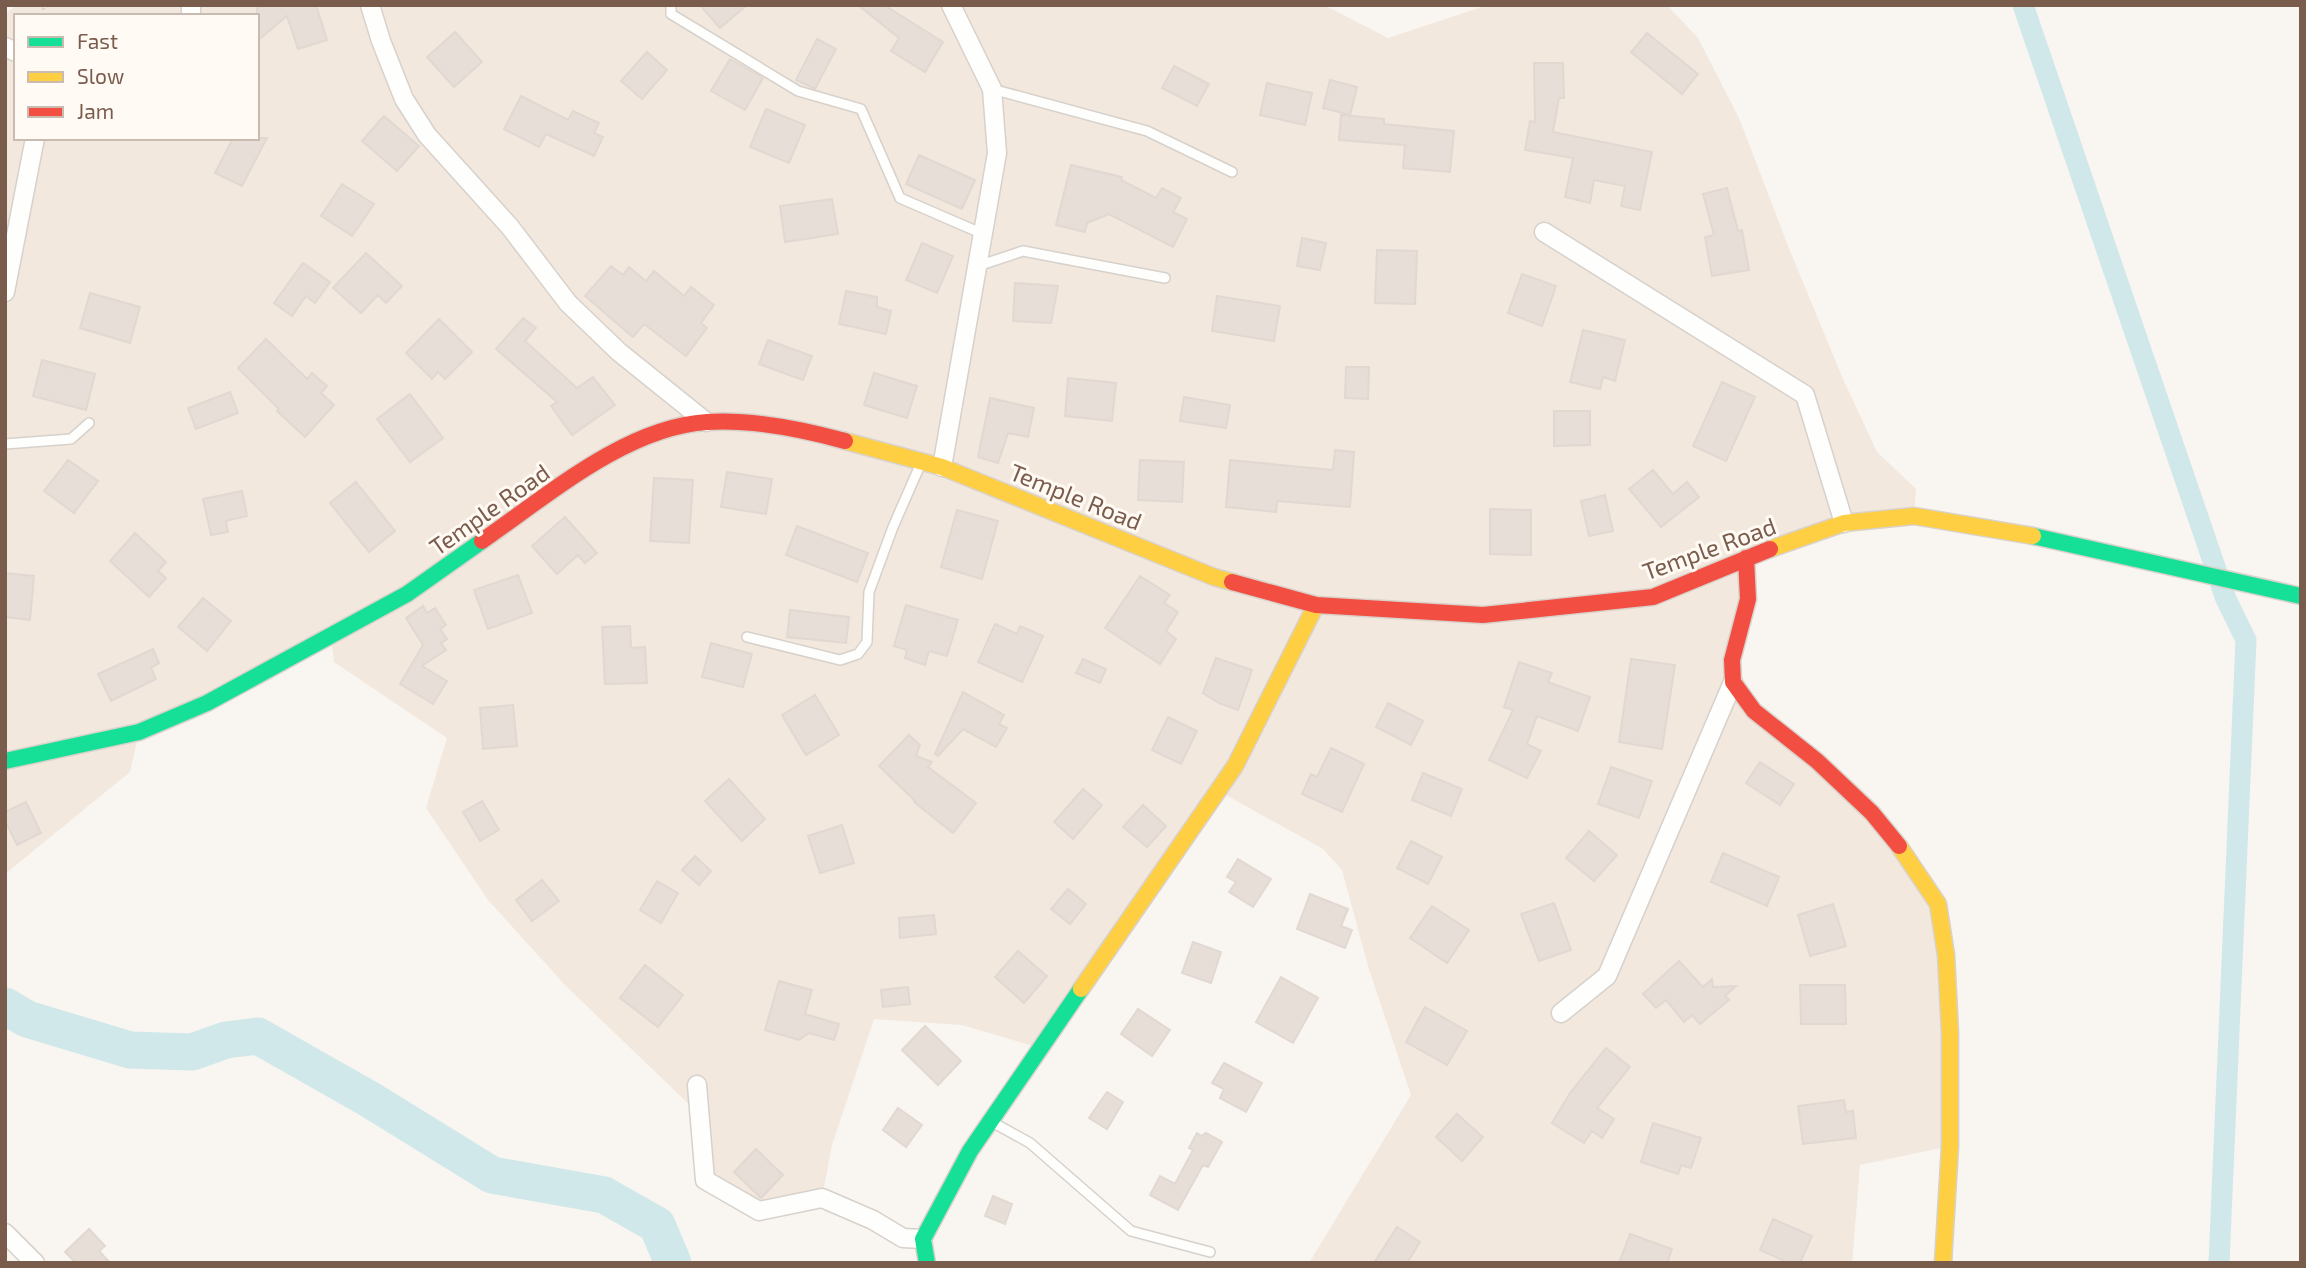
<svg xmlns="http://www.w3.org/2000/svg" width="2306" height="1268" font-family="'Exo 2',sans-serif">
<rect width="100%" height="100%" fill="#f9f5f0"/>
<path fill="#f2e8de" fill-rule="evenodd" d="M18,5h1306l64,33 100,-33h179l31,33 41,80 51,133 53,128 34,73 39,37 -2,27 -167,42 -14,124 84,79 121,143 12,242 -90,19 -8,98h-543l102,-168 -43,-129 -26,-96 -19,-21 -99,-55 -177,256 -85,-25 -88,-6 -42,126 -10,53 -63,13 -54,-31 -6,-66 -134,-129 -77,-85 -62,-92 21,-70 -113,-76 -3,-26 -192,96 -9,40 -125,102v-861zM16,16h241v122h-241z"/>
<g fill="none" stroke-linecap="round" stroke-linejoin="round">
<path stroke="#d0e8ea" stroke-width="21" d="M2023,5l203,594 20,41 -27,623"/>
<path stroke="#d0e8ea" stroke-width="37" d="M5,1006l22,13 103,31 62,2 34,-12 32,-4 111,63 123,76 112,20 53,30 16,38"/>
</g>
<path fill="#e6ded7" stroke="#e2d8d2" stroke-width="2" d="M257,5h59l11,35 -29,9 -11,-33 -30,25z
M700,5h47l-27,23z
M858,5h26l59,37 -18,30 -34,-21 8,-13z
M455,32l27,30 -28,25 -27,-30z
M1647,33l51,41 -16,20 -51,-42z
M817,39l19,10 -21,40 -19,-9z
M647,52l20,18 -25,29 -21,-18z
M730,59l33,19 -18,32 -34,-19z
M1534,63h29l1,35h-5l-6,34 99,20 -12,58 -19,-4 4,-20 -31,-6 -4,23 -25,-6 8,-39 -48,-8 5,-29 5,1z
M1174,66l35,18 -12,22 -35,-18z
M1330,80l27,7 -7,28 -27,-7z
M1267,83l45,10 -7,32 -45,-10z
M521,96l47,24 5,-9 26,12 -5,10 9,4 -9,19 -48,-22 -7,13 -35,-18z
M766,109l39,16 -16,38 -39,-16z
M1341,115l43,4v5l70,7 -4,41 -47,-4 2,-23 -66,-5z
M384,116l35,30 -22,25 -35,-30z
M233,138h34l-25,48 -27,-13z
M919,155l56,25 -13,29 -56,-25z
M1071,165l51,12 -1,3 35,18 6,-10 19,10 -8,14 14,7 -14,28 -64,-33 -22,9 -2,9 -29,-7z
M342,184l32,20 -22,32 -31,-20z
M1727,188l11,43 4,-1 7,40 -37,6 -7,-39 9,-2 -11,-41z
M832,199l6,35 -53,8 -5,-36z
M1302,238l24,5 -6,27 -23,-4z
M922,243l31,13 -16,37 -31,-13z
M1377,250l40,1 -2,53 -40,-1z
M366,253l36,33 -16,17 -8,-8 -17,18 -28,-25z
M303,263l27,19 -15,21 -9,-7 -14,20 -18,-13z
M611,266l12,9 6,-8 17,14 8,-10 30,25 7,-9 23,18 -13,18 6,5 -21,28 -42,-32 -11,13 -48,-41z
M1522,274l34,12 -14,40 -34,-13z
M1015,283l43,3 -7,37 -38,-2z
M846,291l31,6v10l14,4 -5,23 -47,-10z
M90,293l50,14 -10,36 -50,-15z
M1217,296l63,10 -6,35 -62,-10z
M523,318l13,10 -11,13 52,47 16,-11 22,28 -43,30 -21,-29 6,-4 -61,-53z
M439,319l33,33 -27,27 -7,-7 -6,7 -26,-26z
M1583,330l42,10 -10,41 -12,-4 -3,12 -30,-7z
M266,339l41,40 5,-6 15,13 -6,7 13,12 -29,32 -28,-26 2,-2 -41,-41z
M768,340l44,16 -9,24 -44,-16z
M42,360l53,14 -9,36 -53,-14z
M1346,367h23l-1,32 -23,-1z
M874,373l43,13 -10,32 -43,-13z
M1068,378l48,5 -4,38 -47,-5z
M1722,382l33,15 -29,64 -33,-15z
M230,392l8,21 -42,16 -8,-21z
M410,394l33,44 -33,24 -33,-43z
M1184,397l46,8 -4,23 -46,-7z
M990,398l44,10 -6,29 -20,-4 -10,30 -20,-6z
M1554,411h36v34l-36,1z
M1335,450l19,2 -4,55 -73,-6 -1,11 -50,-5 4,-47 103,10z
M68,460l30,21 -24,32 -30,-22z
M1140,460l44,2 -2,40 -44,-2z
M1653,470l20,24 14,-12 12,15 -38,30 -32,-38z
M727,472l45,7 -6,35 -45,-7z
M654,478l39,2 -4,63 -39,-2z
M356,482l39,49 -26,21 -39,-49z
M242,491l5,25 -21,5 2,11 -17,3 -8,-36z
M1605,495l8,36 -24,5 -8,-35z
M1490,509l41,1v45l-41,-1z
M957,510l41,11 -16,58 -41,-12z
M565,517l32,36 -12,10 -7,-8 -21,19 -25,-28z
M797,526l71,27 -11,29 -71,-27z
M135,533l31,29 -8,9 8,7 -17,19 -39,-36z
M5,573l29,3 -4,44 -25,-3z
M518,575l14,38 -44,16 -14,-39z
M1140,576l30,19 -6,8 14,9 -12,19 10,8 -16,25 -55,-36z
M203,598l28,23 -24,30 -29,-24z
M906,605l52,15 -11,36 -18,-5 -4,14 -20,-7 2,-8 -13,-4z
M423,606l4,7 8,-5 11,17 -6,4 7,10 -6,4 5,7 -24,16 25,15 -14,23 -33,-20 23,-39 -17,-27z
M790,610l59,7 -3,26 -59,-6z
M995,624l22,10 3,-8 23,10 -21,46 -44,-20z
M630,626l1,22 14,-1 2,36 -42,1 -3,-57z
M711,643l41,11 -9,33 -41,-10z
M153,649l6,14 -8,5 5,11 -45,22 -13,-27z
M1216,658l36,12 -14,40 -19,-7 -16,-10z
M1083,659l23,10 -6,14 -24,-10z
M1631,659l44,6 -13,84 -43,-7z
M1519,662l33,11 -4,9 42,15 -12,34 -41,-15 -10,28 14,7 -14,27 -38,-18 24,-50 -9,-3z
M963,692l41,23 -5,9 8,4 -11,19 -33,-18 -25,27 -3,-2z
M815,695l24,40 -33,20 -24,-40z
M1388,703l35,18 -12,24 -35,-18z
M513,705l4,41 -34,3 -3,-41z
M1168,717l29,14 -16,33 -29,-14z
M909,735l11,10 -4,11 16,6 -4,5 48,36 -23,30 -39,-31 1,-1 -36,-35z
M1331,748l33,16 -22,48 -40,-18 9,-20 6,3z
M1760,762l34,22 -14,21 -34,-22z
M1611,767l41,14 -13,37 -41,-14z
M1423,773l39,16 -11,27 -39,-16z
M729,779l36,40 -23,22 -37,-40z
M1083,789l19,16 -29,34 -19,-17z
M482,801l17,29 -19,11 -17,-29z
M26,802l15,31 -24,12 -12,-24v-9z
M1143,805l23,21 -19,21 -24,-20z
M842,825l12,38 -34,10 -12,-37z
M1589,831l28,24 -23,26 -28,-23z
M1411,841l31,16 -14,27 -31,-16z
M1723,853l56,24 -12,29 -56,-24z
M695,856l16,15 -12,14 -17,-15z
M1238,859l33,20 -18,28 -24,-15 7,-10 -9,-5z
M542,880l17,21 -27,20 -16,-21z
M657,881l21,12 -17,30 -21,-13z
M1068,889l18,15 -16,20 -19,-15z
M1310,894l38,15 -7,17 11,4 -7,18 -48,-19z
M1554,903l17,47 -32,11 -18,-47z
M1833,904l13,42 -36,10 -12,-41z
M1432,906l37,24 -22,33 -37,-25z
M934,915l2,19 -36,4 -1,-20z
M1193,942l28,10 -10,31 -29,-10z
M1018,951l29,25 -23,27 -29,-26z
M1679,961l24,26 9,-8 1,8 23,-1 -11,10 4,4 -29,24 -8,-9 -8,7 -18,-22 -10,8 -13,-14z
M645,965l38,30 -25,32 -38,-29z
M1281,977l37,21 -25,45 -37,-21z
M779,981l33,9 -7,24 34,10 -5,16 -25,-7 -10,7 -34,-10z
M1800,985h45l1,39h-45z
M908,987l2,17 -27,3 -2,-17z
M1425,1007l42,24 -20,34 -41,-23z
M1138,1009l32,21 -18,26 -31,-22z
M925,1026l36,35 -23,24 -36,-35z
M1606,1048l24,19 -33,41 17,11 -12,19 -10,-7 -8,12 -32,-20 18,-30z
M1224,1063l38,20 -16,29 -26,-14 4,-9 -12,-6z
M1107,1092l16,10 -16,27 -18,-11z
M1844,1100l2,12 7,-1 3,27 -53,6 -5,-38z
M898,1108l24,17 -16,22 -23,-17z
M1457,1114l26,23 -21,24 -26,-24z
M1653,1123l48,15 -10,30 -10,-3 -3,9 -37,-12z
M1197,1133l4,3 5,-3 16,9 -14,25 -5,-2 -25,45 -28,-15 10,-19 15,8 18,-34 -4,-2z
M756,1149l27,26 -22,23 -27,-26z
M993,1196l19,8 -7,20 -20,-8z
M1773,1219l39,17 -12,27h-11l-29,-13z
M1397,1227l23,15 -13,21h-33z
M89,1229l16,17 -6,5 11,12h-34l-11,-11z
M1630,1234l42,15 -5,14h-48z"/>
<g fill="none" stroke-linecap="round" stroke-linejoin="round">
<g stroke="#d7d1cb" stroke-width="12">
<path id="lane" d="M671,5v9l127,77 63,18 39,89 83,36
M992,89l155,42 85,41
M978,266l45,-15 142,27
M5,444l66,-5 18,-16
M747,637l93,23 18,-6 9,-12 2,-50 24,-65 28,-64
M992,1122l38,21 101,88 79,21"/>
</g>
<g stroke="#d7d1cb" stroke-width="21">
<path id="street" d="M370,5l11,36 23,58 23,36 83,92 58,76 51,49 87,70
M191,16v-11
M5,47l11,5
M1544,232l261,163 39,128
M5,292l30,-154
M942,467l55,-314 -5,-64 -41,-84
M1561,1013l46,-37 126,-294
M697,1085l8,95 54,31 63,-13 51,22 30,18 20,1
M5,1233l30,30"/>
</g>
<g stroke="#d9d2cb" stroke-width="19">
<path id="fast" d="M2033,536l268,60
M5,761l134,-29 68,-29 200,-109 75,-53
M927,1263l-4,-24 47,-88 111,-162"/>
</g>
<g stroke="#d9d2cb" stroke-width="19">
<path id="slow" d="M845,441l97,26 272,110 18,5
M1770,549l74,-26 70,-7 119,20
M1899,846l39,58 8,51 4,78v113l-7,117
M1081,989l154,-223 81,-161"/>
</g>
<g stroke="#d9d2cb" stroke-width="19">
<path id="jam" d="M482,541c65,-45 144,-114 225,-119 46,-3 94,7 138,19
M1746,558l2,41 -16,61 1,22 21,29 63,50 55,52 27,33
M1232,582l84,23 167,10 170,-18 117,-48"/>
</g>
<path stroke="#dcd5d0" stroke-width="3.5" stroke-dasharray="2 5" stroke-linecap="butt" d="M40,16l5,-11"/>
<use href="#lane" stroke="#fefefd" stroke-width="9"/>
<use href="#street" stroke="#fefefd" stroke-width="18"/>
<use href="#fast" stroke="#16e098" stroke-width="16"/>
<use href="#slow" stroke="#ffcf43" stroke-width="16"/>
<use href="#jam" stroke="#f24e42" stroke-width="16"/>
</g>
<g text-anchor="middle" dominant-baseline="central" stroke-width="6" stroke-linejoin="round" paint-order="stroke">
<g font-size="24" fill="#7a5c4d" stroke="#fffaf3">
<text transform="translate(1076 496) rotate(22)">Temple Road</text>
<text transform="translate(489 509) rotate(-35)">Temple Road</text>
<text transform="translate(1709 548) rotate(-20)">Temple Road</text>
</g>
</g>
<rect width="2306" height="1268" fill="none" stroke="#7a5c4d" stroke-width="14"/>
<rect x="14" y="14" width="245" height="126" fill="#fffaf3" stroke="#cabbb1" stroke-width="2"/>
<rect x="28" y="37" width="35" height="10" fill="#16e098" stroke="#cabbb1" stroke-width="2"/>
<text x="77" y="49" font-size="21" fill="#7a5c4d">Fast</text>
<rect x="28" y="72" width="35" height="10" fill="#ffcf43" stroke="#cabbb1" stroke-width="2"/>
<text x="77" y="84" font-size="21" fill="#7a5c4d">Slow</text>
<rect x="28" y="107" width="35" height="10" fill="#f24e42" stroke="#cabbb1" stroke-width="2"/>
<text x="77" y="119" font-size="21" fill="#7a5c4d">Jam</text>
</svg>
